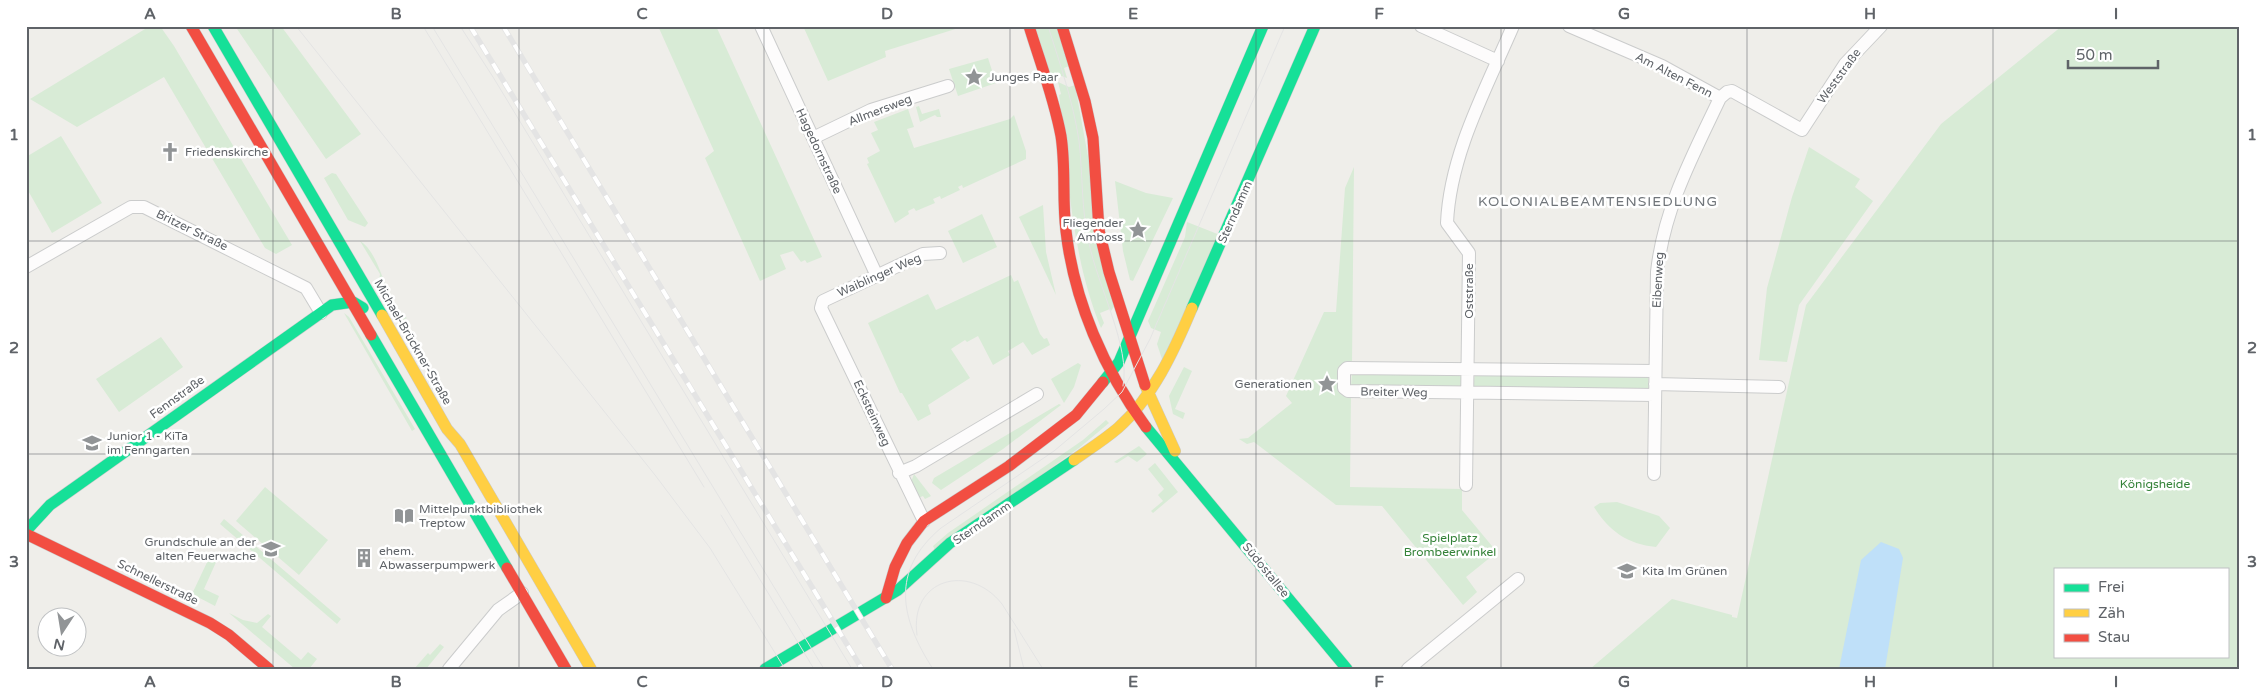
<svg xmlns="http://www.w3.org/2000/svg" width="2266" height="695" font-family="'Varela Round',sans-serif">
<rect width="100%" height="100%" fill="#efeeea"/>
<path fill="#d8ebd6" fill-rule="evenodd" d="M150,26h10l14,20 118,199 -16,9 -11,-6 -101,-171 -87,50 -47,-28z
M235,26h46l80,108 -35,25z
M658,26h58l106,231 -15,6 -2,-3 -4,2 -8,-11 -13,4 6,14 -26,12 -55,-123 9,-7z
M803,26h162l-80,25 1,6 -58,24z
M1035,26h22l12,40 -5,2 3,10 -11,-4 -6,2z
M2062,26h178v643h-650l82,-70 60,16v2l5,1 69,-313 135,-181zM2055,569h172v87h-172z
M988,58l8,25 -38,13 -9,-27z
M1058,82l11,5 6,-2 40,220 -4,6 -1,-2 -10,4 4,10 -3,5c-30,-73 -33,-155 -42,-233l2,-1z
M919,106l3,8 17,-5 2,8h-4l-2,-2 -15,7 -4,-15z
M908,109l6,18 -7,2 7,19 96,-29 4,-4 12,36v8l-63,29 -1,-3 -4,2 2,3 -19,9 -1,-3 -7,3 2,4 -19,8 -2,-3 -6,3 1,3 -14,9 -28,-59 2,-1 -2,-5 13,-7 -9,-18 7,-3 -4,-8z
M61,136l41,67 -50,30 -26,-46v-30z
M1809,147l51,32 -5,8 18,14 -74,104 -12,57 -28,-2 8,-72 25,-91z
M1354,167l-2,197 -7,1 6,30 -1,92 112,2v21l35,42 -31,25 11,15 -14,13 -81,-99 -46,-1 -82,-63 -7,2 -8,-5 9,-1 44,-35 -6,-7 38,-84h12l9,-124z
M332,173l4,1 32,49 -3,4 -17,-7 -24,-42z
M1115,181l31,12 27,5 -40,83 -3,-1 -7,-29z
M1043,205l3,47 10,43 -37,-78z
M982,214l15,33 -34,16 -15,-32z
M1187,222l33,13 -57,127 -6,-18 4,-12 -10,-4 -3,-7 37,-84z
M360,241c23,14 24,63 47,77l-5,2 -23,-40 1,-6z
M1011,275l3,7 4,-2 22,54 4,5 3,-1 3,7 -18,10 -9,-13 -15,9 2,4 -17,10 -15,-29 -11,6 -2,-2 -14,9 19,29 -42,27 3,9 -13,7 -16,-28h-2l-32,-70 60,-29 8,16z
M344,313l5,4 66,112 -3,2z
M161,337l22,30 -64,45 -23,-33z
M1078,363l3,2 -7,22 -10,16 -13,-24z
M1184,367l8,4 -17,38 10,4 -2,6 -10,-5 -4,-18z
M1352,372l108,2 2,3 -1,11 -110,-2z
M1475,374l173,2 1,13 -176,-1z
M1059,404l2,1 -58,44 -62,41 -9,-7 2,-5z
M1106,420l3,3 -30,25 -144,102 -2,-4 15,-13 135,-93z
M1139,446l8,8 -10,8 -9,-6 -11,7 -3,-1z
M1155,463l23,29 -25,21 -2,-2 12,-10 -5,-6 6,-6 -16,-20z
M914,474l17,22 -6,3 -2,-3 -5,2 -7,-16z
M265,487l63,53 -29,35 -63,-54z
M1617,502l42,14 11,12 -14,19c-29,-3 -47,-16 -62,-40l6,-4z
M224,519l117,100 -4,5 -117,-100z
M210,556l7,4 -13,29 15,7 -4,10 -23,-12z
M229,613l14,7 14,3 11,-9 3,2 -9,11 39,33 7,-8 9,7 -8,10h-14z
M440,644l4,3 -18,22h-12l14,-16 2,2z"/>
<path fill="#bfe0f9" d="M1881,542l18,7 4,9 -18,111h-46l22,-109z"/>
<g fill="none" stroke-linecap="round" stroke-linejoin="round">
<g stroke="#cbcccc" stroke-width="14">
<path id="street" d="M761,26l116,250
M1421,26l77,35
M1569,26l93,40 58,32
M813,138l58,-28 77,-24
M26,267l105,-60h13l162,81 15,25
M1655,384l124,3
M1655,395l-307,-4 -4,-3v-17l3,-3 308,3
M899,473l17,-7 121,-72
M1654,474l3,-202c7,-64 36,-117 63,-174l7,-6 5,-1 70,39 43,-66 36,-38
M1466,485l3,-232 -22,-30c3,-69 39,-134 66,-197
M924,521l-103,-213 2,-7 100,-47 17,-1
M449,669l49,-59 24,-17
M1408,669l110,-90"/>
</g>
<g stroke="#cacacb" stroke-width="12">
<path id="fast" d="M213,26l169,289
M1192,308l123,-282
M371,335l136,233
M1103,382l16,-20 144,-336
M1146,427l201,242
M26,531l24,-26 282,-200 21,-3 10,6
M765,669l133,-79 52,-47 124,-83"/>
</g>
<g stroke="#cacacb" stroke-width="12">
<path id="slow" d="M382,315l65,114 13,15 131,225
M1145,385l30,66
M1074,460c14,-10 30,-20 44,-32 35,-31 56,-77 74,-120"/>
</g>
<g stroke="#cacacb" stroke-width="12">
<path id="jam" d="M191,26l180,309
M1029,26c11,36 25,72 32,110 5,32 1,63 5,95 8,70 38,139 80,196
M1062,26l23,75 8,37 6,92 10,42 36,113
M26,534l184,89 19,12 40,34
M507,568l59,101
M886,598l9,-31 12,-24 17,-22 85,-55 67,-51 27,-33"/>
</g>
<use href="#street" stroke="#fdfcfc" stroke-width="12"/>
<use href="#fast" stroke="#16e098" stroke-width="11"/>
<use href="#slow" stroke="#ffcf43" stroke-width="11"/>
<use href="#jam" stroke="#f24e42" stroke-width="11"/>
<path stroke="#e4e4e4" stroke-width="1" d="M296,26l359,449 55,73 75,121
M423,26l281,461
M432,26l392,643
M460,26l33,51 359,592
M1048,26c12,38 25,75 31,115 4,34 2,68 10,102 8,41 42,105 34,143
M721,515l93,154
M1014,629l10,40
M917,635c-8,-56 52,-73 85,-31l41,65
M933,669c-33,-51 -43,-98 8,-141l113,-77 50,-42 18,-17 28,-53 135,-313"/>
<g stroke="#e4e4e4" stroke-width="5.5">
<path id="rail" d="M470,26l392,643
M503,26l389,643"/>
</g>
<use href="#rail" stroke="#fff" stroke-width="4" stroke-dasharray="11" stroke-linecap="butt"/>
</g>
<path fill="none" stroke="#5f6368" stroke-width="1" stroke-opacity="0.55" d="M273,26v643M519,26v643M764,26v643M1010,26v643M1256,26v643M1501,26v643M1747,26v643M1993,26v643M26,241h2214M26,454h2214"/>
<defs>
<g id="sight-bare" transform="scale(1.5)"><path d="M0-6L1.8-2.2L6-1.7L2.9 1.2L3.7 5.4L0 3.3L-3.7 5.4L-2.9 1.2L-6-1.7L-1.8-2.2Z" fill="#919496" stroke="#fff" stroke-width="2.5" paint-order="stroke"/></g>
<g id="church-bare" transform="scale(1.5)"><path d="M-1.2-6h2.4v3.5h3.3v2.4h-3.3V6h-2.4V-.1h-3.3v-2.4h3.3Z" fill="#919496" stroke="#fff" stroke-width="2.5" paint-order="stroke"/></g>
<g id="school-bare" transform="scale(1.5)"><path d="M0-5L7-2L0 1L-7-2ZM-4 1L0 2.5L4 1V4Q0 6-4 4Z" fill="#919496" stroke="#fff" stroke-width="2.5" paint-order="stroke"/></g>
<g id="library-bare" transform="scale(1.5)"><path d="M-6-4Q-3-5.5-.7-3.5V5Q-3 3-6 4ZM6-4Q3-5.5 .7-3.5V5Q3 3 6 4Z" fill="#919496" stroke="#fff" stroke-width="2.5" paint-order="stroke"/></g>
<g id="building-bare" transform="scale(1.5)"><path d="M-4-6H4V6H1V3H-1V6H-4ZM-2.5-4.3h1.7v1.8h-1.7ZM.8-4.3h1.7v1.8H.8ZM-2.5-1h1.7V.8h-1.7ZM.8-1h1.7V.8H.8Z" fill="#919496" stroke="#fff" stroke-width="2.5" paint-order="stroke"/></g>
</defs>
<g fill-rule="evenodd">
<use href="#sight-bare" x="974" y="77"/>
<use href="#church-bare" x="170" y="152"/>
<use href="#sight-bare" x="1138" y="230"/>
<use href="#sight-bare" x="1327" y="384"/>
<use href="#school-bare" x="92" y="443"/>
<use href="#library-bare" x="404" y="516"/>
<use href="#school-bare" x="271" y="549"/>
<use href="#building-bare" x="364" y="558"/>
<use href="#school-bare" x="1627" y="571"/>
</g>
<g text-anchor="middle" dominant-baseline="central" stroke-width="5" stroke-linejoin="round" paint-order="stroke">
<g font-size="12" fill="#5f6368" stroke="#fff">
<text transform="translate(1674 75) rotate(27)">Am Alten Fenn</text>
<text transform="translate(1839 76) rotate(-54)">Weststraße</text>
<text transform="translate(880 110) rotate(-21)">Allmersweg</text>
<text transform="translate(819 151) rotate(65)">Hagedornstraße</text>
<text transform="translate(1235 212) rotate(-66)">Sterndamm</text>
<text transform="translate(192 230) rotate(26)">Britzer Straße</text>
<text transform="translate(879 275) rotate(-24)">Waiblinger Weg</text>
<text transform="translate(1658 280) rotate(-87)">Eibenweg</text>
<text transform="translate(1469 291) rotate(-90)">Oststraße</text>
<text transform="translate(413 342) rotate(60)">Michael-Brückner-Straße</text>
<text transform="translate(1394 392) rotate(1)">Breiter Weg</text>
<text transform="translate(177 397) rotate(-36)">Fennstraße</text>
<text transform="translate(872 413) rotate(65)">Ecksteinweg</text>
<text transform="translate(982 523) rotate(-34)">Sterndamm</text>
<text transform="translate(1266 570) rotate(51)">Südostallee</text>
<text transform="translate(158 582) rotate(26)">Schnellerstraße</text>
</g>
<g font-size="12" fill="#5f6368" stroke="#fff" text-anchor="start">
<text x="989" y="77">Junges Paar</text>
<text x="185" y="152">Friedenskirche</text>
<text x="1123" y="223" text-anchor="end">Fliegender<tspan x="1123" dy="14">Amboss</tspan></text>
<text x="1312" y="384" text-anchor="end">Generationen</text>
<text x="107" y="436">Junior 1 - KiTa<tspan x="107" dy="14">im Fenngarten</tspan></text>
<text x="419" y="509">Mittelpunktbibliothek<tspan x="419" dy="14">Treptow</tspan></text>
<text x="256" y="542" text-anchor="end">Grundschule an der<tspan x="256" dy="14">alten Feuerwache</tspan></text>
<text x="379" y="551">ehem.<tspan x="379" dy="14">Abwasserpumpwerk</tspan></text>
<text x="1642" y="571">Kita Im Grünen</text>
</g>
<g font-size="12" fill="#348238" stroke="#fff">
<text x="2155" y="484">Königsheide</text>
<text x="1450" y="538">Spielplatz<tspan x="1450" dy="14">Brombeerwinkel</tspan></text>
</g>
<g font-size="14" letter-spacing="1" fill="#70757a" stroke="#fff">
<text x="1598" y="201">KOLONIALBEAMTENSIEDLUNG</text>
</g>
</g>
<rect width="2266" height="695" fill="none" stroke="#ffffff" stroke-width="55"/>
<rect x="2054" y="568" width="175" height="90" fill="#ffffff" stroke="#bfc1c3"/>
<rect x="2064" y="584" width="25" height="8" fill="#16e098" stroke="#bfc1c3"/>
<text x="2098" y="592" font-size="15" fill="#5f6368">Frei</text>
<rect x="2064" y="609" width="25" height="8" fill="#ffcf43" stroke="#bfc1c3"/>
<text x="2098" y="618" font-size="15" fill="#5f6368">Zäh</text>
<rect x="2064" y="634" width="25" height="8" fill="#f24e42" stroke="#bfc1c3"/>
<text x="2098" y="642" font-size="15" fill="#5f6368">Stau</text>
<g transform="translate(62 632) rotate(192)"><circle r="24" fill="#ffffff" stroke="#bfc1c3"/>
<path d="M0-4L9 19L0 12L-9 19Z" fill="#919496"/>
<text y="-8" font-size="14" font-weight="bold" text-anchor="middle" fill="#5f6368">N</text>
</g>
<path d="M2068 60v8h90v-8" fill="none" stroke="#5f6368" stroke-width="2.5"/>
<text x="2076" y="60" font-size="15" fill="#5f6368" stroke="#ffffff" stroke-width="4" paint-order="stroke">50 m</text>
<rect x="28" y="28" width="2210" height="640" fill="none" stroke="#5f6368" stroke-width="2"/>
<g font-size="16" text-anchor="middle" font-weight="bold" fill="#5f6368">
<text x="150" y="19">A</text>
<text x="396" y="19">B</text>
<text x="642" y="19">C</text>
<text x="887" y="19">D</text>
<text x="1133" y="19">E</text>
<text x="1379" y="19">F</text>
<text x="1624" y="19">G</text>
<text x="1870" y="19">H</text>
<text x="2116" y="19">I</text>
<text x="14" y="140">1</text>
<text x="2252" y="140">1</text>
<text x="14" y="353">2</text>
<text x="2252" y="353">2</text>
<text x="14" y="567">3</text>
<text x="2252" y="567">3</text>
<text x="150" y="687">A</text>
<text x="396" y="687">B</text>
<text x="642" y="687">C</text>
<text x="887" y="687">D</text>
<text x="1133" y="687">E</text>
<text x="1379" y="687">F</text>
<text x="1624" y="687">G</text>
<text x="1870" y="687">H</text>
<text x="2116" y="687">I</text>
</g>
</svg>
